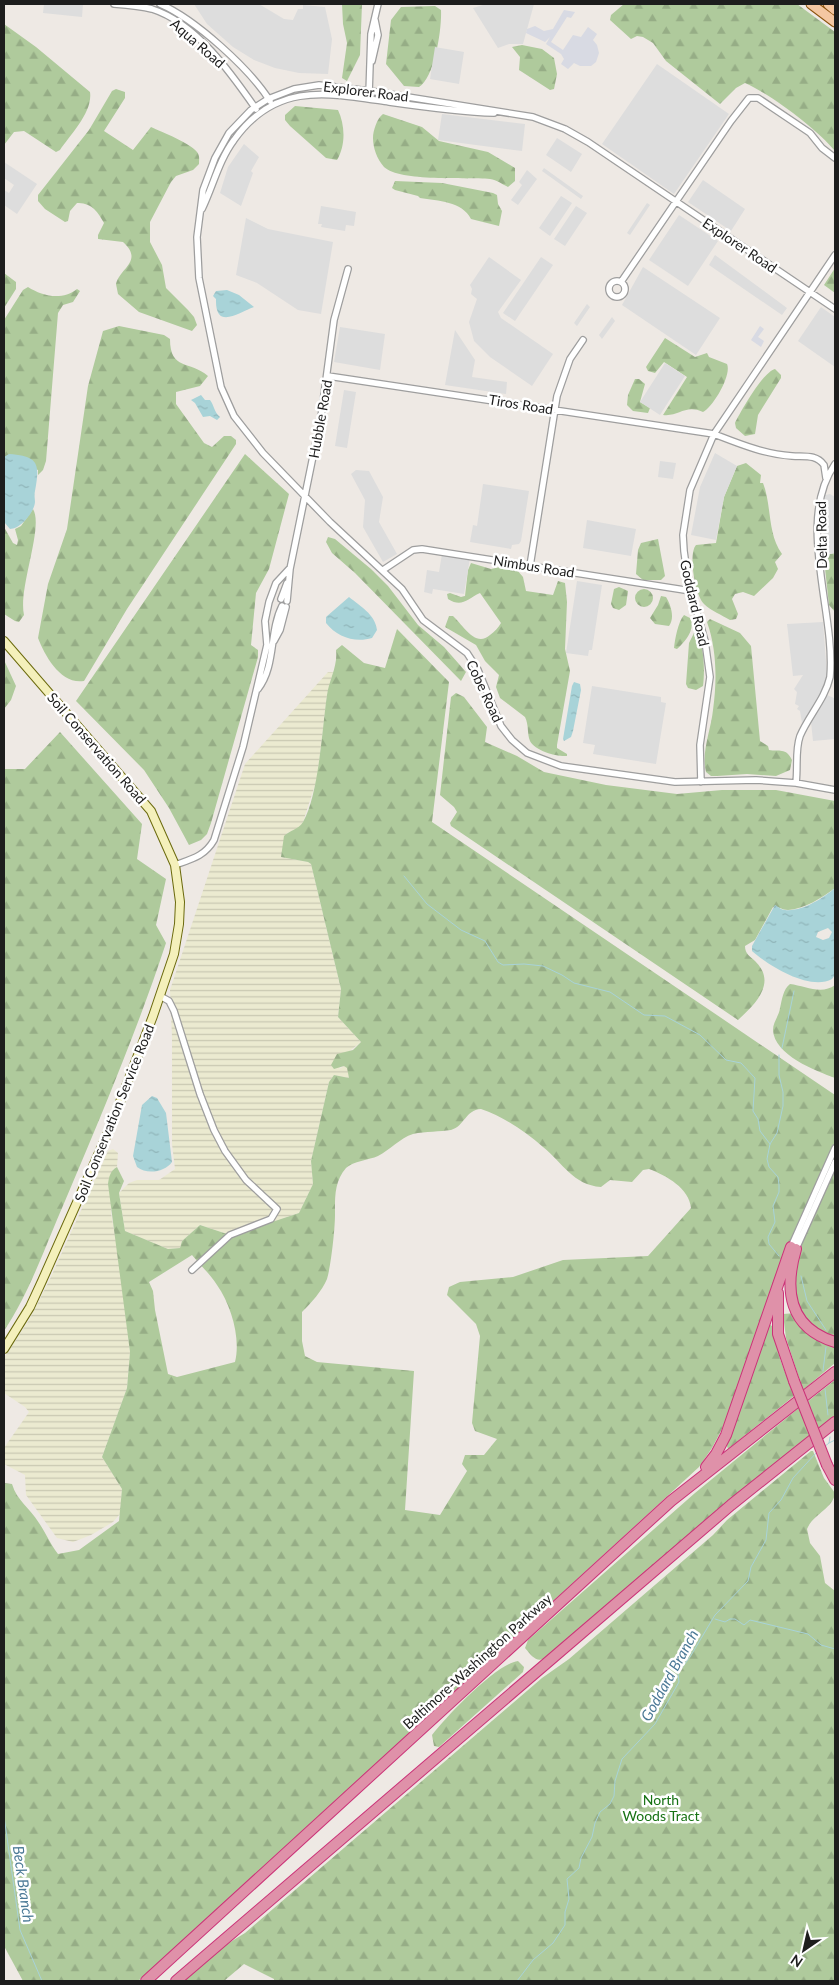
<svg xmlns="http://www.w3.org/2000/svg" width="839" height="1985" font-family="Lato,sans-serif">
<defs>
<pattern id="farmland-rules" width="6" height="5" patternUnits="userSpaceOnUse" patternTransform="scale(1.25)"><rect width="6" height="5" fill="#ebead0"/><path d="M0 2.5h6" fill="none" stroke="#c9c8b2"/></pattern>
<pattern id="forest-firs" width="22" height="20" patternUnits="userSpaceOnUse" patternTransform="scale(1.25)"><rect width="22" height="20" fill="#afca9c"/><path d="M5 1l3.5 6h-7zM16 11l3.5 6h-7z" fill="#96ad86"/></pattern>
<pattern id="water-ripples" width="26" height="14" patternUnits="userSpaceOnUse" patternTransform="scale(1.25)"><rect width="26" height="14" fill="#a8d3d8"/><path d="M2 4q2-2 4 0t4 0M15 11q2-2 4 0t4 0" fill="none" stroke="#90b5b9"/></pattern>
</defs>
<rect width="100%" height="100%" fill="#eee9e4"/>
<path fill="url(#farmland-rules)" d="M328,672h5l-6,23 -10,84 -14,43 -4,6 -12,5 -6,24 27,5 3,2 30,125 -3,28 23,25 -14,11 -8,16 5,-3 4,2 1,10 -15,-3 -5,7 -18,79 2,23 -14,29 -24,8 -19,2 -26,12 -30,-10 -18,16 -2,7 -12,1 -43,-18 -6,-38 10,-10 8,-3h22l16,-11 -3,-25v-107l-2,-47 75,-226z
M113,1149l5,4 -1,14 -4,2 -2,44 8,45 11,94 -3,36 -25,69 20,32 -2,25 -7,8 -22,13 -18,7 -16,-4 -31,-43 -1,-20 -21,-11v-16l25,-36 -4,-5 -21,-14v-35l25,-38 20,-39 59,-130z"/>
<path fill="url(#forest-firs)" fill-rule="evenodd" d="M342,4h20l-2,51 -13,26 -5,-3 5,-35 -4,-19z
M624,4h173l38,28v119c-17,-21 -63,-56 -90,-68l-9,5 -16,16 -54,-43 -13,-18 -10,-6 -6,-1 -6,3 -21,-19 1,-5z
M435,6l6,4c1,18 -6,67 -22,77l-15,-1 -18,-22 5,-44 10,-13z
M4,24l32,23 54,45c3,20 -20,43 -30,58l-4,2 -32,-21 -10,1 -10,13z
M522,45l20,4 12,9 3,16 -3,15 -4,1 -31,-20 1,-13 -8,-10z
M116,89l9,3v6l-21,33 29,19 18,-23c11,5 39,16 46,25 3,4 2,7 2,12l-6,6 -17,6 -5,6 -21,40v20l12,23 4,23 22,22 6,7 3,8 -5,6 -53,-19 -21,-18 -2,-10c4,-16 28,-23 7,-42l-25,-3v-4l6,-12c-6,-11 -13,-21 -27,-20l-7,8 -2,10 -3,1 -20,-13 -7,-8v-6l51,-65 23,-39z
M295,106l43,4c7,15 8,35 -1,50l-11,-2 -36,-32 -5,-6v-5z
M383,114l39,13 17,14 49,11 27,16v13l-7,6c-6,-3 -11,-7 -18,-8 -23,-2 -90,3 -106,-12 -7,-8 -11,-19 -11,-29 0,-7 4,-20 10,-24z
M395,181l47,2 51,10 4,2 1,9 4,7 -3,15 -28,-7c-9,-18 -33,-18 -51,-21l-2,-2 -23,-6 -3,-2z
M835,268v25l-11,-8z
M4,273l12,9v7l-12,19z
M28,287c14,9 34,14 49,2l3,2 -7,11 -10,3 -5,8 -12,148 -3,9 -5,5v-5l-34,-13v-137l19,-30z
M119,326l45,9 6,4c0,32 20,21 38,37l-8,10 -24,6v12l28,39 8,4 12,-11h7l5,4v4l-109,165 -43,72c-23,4 -39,-25 -46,-43l10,-54 19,-55 21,-143 15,-55z
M665,338l30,19 12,-4 2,4 18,7c5,11 -14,43 -24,48 -18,-8 -24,5 -40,3l24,-38 -23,-15 -9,11 -7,-2 -2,-4z
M775,369l6,6v3l-23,37 -3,19 -10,2 -9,-8 -1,-5c6,-12 28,-51 40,-54z
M635,379h4l6,5 -5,18 10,6 -2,5 -15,-2 -6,-6 1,-10z
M245,454l44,40 -20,75 -13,24 -5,52 7,5v7l-47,166 -4,11 -6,6 -12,5 -20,-37 -25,-38 -68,-69z
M746,463l15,12 -1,8h3c9,23 4,50 19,71l-7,8 3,7 -5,9 -19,18 -11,-4 -8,2 -3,5 6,15 -2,5 -6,1c-8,-5 -19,-9 -26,-16 -9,-9 -16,-50 -8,-59l20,-2 8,-46 13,-31z
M33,509c11,18 -15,79 -9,106l-5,7 -4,-1 -11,-7v-87l9,16 4,2 1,-5 -3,-11 6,-3z
M328,537l7,2 36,30 17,17 30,39 26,22 22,25 -5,9 -106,-108 -23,-20 -6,-11z
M658,539l7,37 -4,4h-18l-7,-6 2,-24 3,-7z
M835,553v59l-6,-7 -5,-46 1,-4z
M471,563l20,6 9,-2 17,3 6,7 3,14 27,4 5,-14 7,2 2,19 -2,47 5,22 -13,74v3l10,6v2c-10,1 -32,-5 -37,-15 -3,-7 -1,-16 -5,-24l-25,-19 -4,-11 3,-12 -14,-14 -9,-16 -31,-18 4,-11h4c10,9 22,32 37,19 5,-4 8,-7 11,-12l-21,-30c-13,6 -18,15 -32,6l-1,-5 3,-1 11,4 4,-1 3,-26z
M619,587l9,4 -2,14 -7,5 -6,-2 -2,-4 3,-15z
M635 598a9 9 0 1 1 18 0a9 9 0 1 1-18 0Z
M661,596l5,1c5,8 9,21 3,29l-14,-2 -5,-6 8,-13z
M684,615l6,3c6,11 -5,24 -13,31l-3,-1c1,-9 4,-26 10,-33z
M710,619l30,14 11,13 9,95 8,5 1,4c10,2 17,-3 23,10l-2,10 -14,6 -29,-2 -30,2h-6l-5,-4c-5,-20 5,-42 7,-62 4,-29 4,-60 -6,-88z
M397,629l52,53 -17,140 403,273v53l-80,189 -32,90 -11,21 -13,19 -516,475 -45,39h-115l-19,-35v-463l8,1c5,17 18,24 27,39 7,10 11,21 19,31l21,-4 40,-29 3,-32 -20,-32 25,-69 3,-36 -22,-168c1,-7 2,-13 9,-17l7,14 -5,12 6,38 43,18 12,-1 2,-7 18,-16 30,10 26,-12 19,-2 24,-8 14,-29 -2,-23 18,-79 5,-7 15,3 -2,-10 -3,-2 -10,3 -3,-4 6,-11 16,-4 8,-8 -23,-25 3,-28 -30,-125 -3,-2 -27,-5 3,-21c6,-6 14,-6 19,-14 16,-28 19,-93 24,-127 2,-15 11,-29 9,-45l6,-5 22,18 21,5zM481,1109c23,8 44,22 62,38 20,16 30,38 58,40l9,-7 22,2 11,-12 6,-1c18,7 40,19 42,39l-43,48 -85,4 -50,17 -53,5 -11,5 -2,8 29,29 4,12 -8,87 3,8 22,8 -13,16h-19l-3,9 5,7 -27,44 -35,-5 9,-139 -97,-9 -12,-6 -3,-15v-29c9,-9 20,-21 25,-33 4,-13 8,-50 8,-64 0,-17 -1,-33 11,-47 7,-7 23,-8 32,-12 12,-6 22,-18 35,-22 13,-3 27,-2 38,-4 14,-4 14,-20 30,-21zM192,1255c8,10 18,19 25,30 14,20 24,53 18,77l-58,15 -9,-3 -13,-64 -2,-19 -4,-9z
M694,633l4,1c6,15 7,36 5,52l-7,4 -8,-2 -2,-4 3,-41z
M4,660l12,26 -5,14 -7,9z
M456,693l8,4 23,30 -2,15 32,14 27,16 62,13 71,9 45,-4h54l59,11v87c-13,10 -31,21 -47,22 -7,0 -9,-4 -15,-3l-18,33 -10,6c0,8 5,10 10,15 23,22 -1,44 -17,59l-287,-194 -1,-3 7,-11 -3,-5 -14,-12 11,-98z
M60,732l82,92 -5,35 29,20 -10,46 10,18c-29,88 -65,173 -101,258 -19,43 -35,91 -61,130v-562h21z
M790,984c15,2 32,11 45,1v93c-19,-7 -61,-23 -62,-48 0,-8 6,-14 7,-22 2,-8 3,-19 10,-24z
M835,1162v201l-32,27 -17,-52 -3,-24 13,-1 -5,-45z
M767,1322l6,5 7,32 14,37 -66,53 -2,-6z
M835,1380v36l-17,14 -11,-28z
M800,1407l11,28 -265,223c-10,5 -14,-2 -21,-10l3,-8 167,-147z
M811,1451h2l11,27 11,15c-2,16 -22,21 -28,36l3,14 10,13 5,27 10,8v390h-561v-2l-30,-15 -20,17h-48l22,-19 47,-29 297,-255 27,-19 144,-124 14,-15z
M518,1661l6,6 -1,5 -84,75 -5,-1 -2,-11c15,-19 64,-71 86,-74z"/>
<path fill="#ddd" d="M44,4h39l-1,13 -39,-4z
M194,4h65l25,15 9,1 5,-11h5v-4l22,2 7,32 -4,35 -29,-1 -24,-5 -21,-8 -21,-13 -26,-23z
M486,4h48l-11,40h-14l-11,4 -25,-40z
M435,47l29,5 -5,32 -29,-5z
M657,64l72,50 -55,80 -72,-50z
M442,114l83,10 -3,27 -84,-11z
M557,138l25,16 -11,18 -25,-17z
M244,144l15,13 -8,14 2,2 -12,33 -21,-13 8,-26z
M4,162l33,22 -20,30 -13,-9v-15l5,3 5,-8 -10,-7z
M544,168l39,28 -2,3 -39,-28z
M527,170l10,9 -19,26 -7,-5 11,-15 -3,-3z
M703,180l42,29 -14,22 -43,-29z
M561,196l11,7 -22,33 -11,-8z
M647,203l3,2 -20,30 -3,-2z
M321,206l35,6 -2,14 -8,-1 -1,6 -24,-4 1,-3h-4z
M576,206l11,7 -22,33 -11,-7z
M679,215l39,26 -30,45 -39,-26z
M246,218l22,11 65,13 -12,72 -23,-4 -41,-27 -21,-8z
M715,255l72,53 -5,7 -73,-50z
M489,257l32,23 -23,32 3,6 52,36 -21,32 -42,-29 -16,-16 -5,-19 8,-23 -6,-5 1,-5 -2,-4z
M541,257l12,8 -38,56 -12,-8z
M643,267l77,51 -24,37 -74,-50z
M587,304l3,3 -13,19 -3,-3z
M821,307l14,10v50l-37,-26z
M612,317l3,4 -13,18 -3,-4z
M340,327l45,7 -5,36 -46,-8z
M455,330l20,30 -3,17 35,5 -1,12 -61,-9z
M665,363l20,13 -25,39 -20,-13z
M344,390l12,2 -9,56 -12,-2z
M715,453l22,13 -13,31 -8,43 -25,-5 9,-48z
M660,461l16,2 -3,16 -15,-2z
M356,470l13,1 14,26 -4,25 18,32 -14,8 -20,-35 2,-27 -14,-26z
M483,484l46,7 -8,50 -2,3 -7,1 -1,4 -41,-7 3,-17 4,1z
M830,494l5,3v56l-10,2 -4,-59z
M587,520l49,9 -5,27 -48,-8z
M442,554l28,4 -6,36 -31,-5 -1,5 -8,-2 3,-22 12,2z
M577,581l25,4 -10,65h-3l-1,6 -22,-3z
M823,622l4,53 -4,15 -21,33 -2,-12 -3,-2 2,-3 -4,-2 2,-12 -3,-3 9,-14 -10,1 -6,-52z
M592,686l69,11v5l5,1 -10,61 -63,-10 2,-9 -12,-2z
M827,695l7,3 1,41 -22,2 -2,-19z"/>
<path fill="#d8dae3" d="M564,10l11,2 -4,6 -4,-1 -16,25 12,8 10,-15 8,2 7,-10 9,7 -4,6 4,5 2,8 -3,9 -5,4h-11l-6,-3 -6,6 -7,-5 3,-5 -3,-5 -15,-10 4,-7 -5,5 -19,-9 1,-4 8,-3 9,5 9,-2z
M760,326l4,3 -6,8 6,4 -3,6 -10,-7z"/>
<path fill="url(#water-ripples)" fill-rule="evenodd" d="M227,290l12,5 15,12c-15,5 -39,24 -38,-8l-3,-3 3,-5z
M201,395l4,5h5c4,5 4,12 10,17l-3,3 -7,-4 -7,1 -8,-14 -4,-3z
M9,454c30,2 31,10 26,37 -1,4 0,8 0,11 -1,11 -15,27 -25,27l-6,-7v-65z
M349,597c11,9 26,17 28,33l-5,8c-17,5 -35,-1 -46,-15v-6z
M574,682l6,2 1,6 -8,41 -2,6 -7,4 -1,-2 9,-53z
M835,888v87l-3,4c-22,12 -63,-13 -80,-28v-5l23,-41c4,2 6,5 10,5 17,2 38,-12 50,-22zM828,928l4,4 -3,6 -6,2 -7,-3 2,-5z
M152,1096l5,2 9,15 6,49c-7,10 -25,13 -35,5l-4,-11 9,-51z"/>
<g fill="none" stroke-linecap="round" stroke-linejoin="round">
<path stroke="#a8d3d8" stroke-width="1" d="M404,876l23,28 34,26 24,11 13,21 5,3 21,-1 19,2 19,9 12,8 36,9 34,23 21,1 35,19 26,25 15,3 14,15 -2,33 5,8 2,12 10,13
M782,1048l12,-57
M779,1256l-10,-12 -1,-7 7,-15 -2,-16 6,-14v-7l-1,-8 -9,-10 -2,-8 3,-15 7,-11 6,-27v-14l-4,-17v-20
M801,1276l6,25 19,29
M823,1371l3,-24
M825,1389l3,26
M829,1443l6,-3
M824,1447l5,-4 1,-6
M715,1619l10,3 5,-3h5l9,6 6,-5 58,14 13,11 14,4
M4,1816l16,114 22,51
M517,1981l16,-21 20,-17 12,-18v-13l4,-13 -2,-20 12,-11 2,-10 11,-21 3,-14 5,-11 10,-8 4,-8 1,-15 7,-22 33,-35 24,-42 -1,-9 12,-16 25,-42 33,-34 3,-14 15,-27 3,-27 12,-13 12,-22 24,-26"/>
<g stroke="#9e9e9e" stroke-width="8">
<path id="minor" d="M114,4c13,1 26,2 38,5 44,14 79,64 104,100
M160,4c35,15 90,65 110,97
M372,61l6,-26 -3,-15
M369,94l2,-60 7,-30
M202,209c11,-23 17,-49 32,-69 42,-59 94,-47 155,-38 35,5 70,10 105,11
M609 289a8 8 0 1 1 16 0a8 8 0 1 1-16 0Z
M621,282l110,-161 18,-23h9l52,35 12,15 13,10
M835,309l-247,-167 -23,-13 -32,-12 -163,-26 -51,-6 -25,4 -26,10 -17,11 -22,23 -14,25 -12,32 -6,47 2,41 22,109 13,29 29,37 67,69 72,67 21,31 44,33 11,17 23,56 11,14 15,13 34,13 114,16 81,-2 40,3 39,7
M328,376l386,58c26,10 50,20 78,22 12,1 24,-2 32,9l2,13
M530,566l27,-170 13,-37 13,-19
M383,570l30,-20 9,-1 269,42
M281,599l6,-16
M287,601l3,-32 31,-152 13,-97 14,-51
M274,641l6,-11 6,-23
M258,689c18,-23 11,-57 24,-83
M701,782l-1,-37 10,-68 -5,-36 -17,-61 -4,-29 -1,-16 7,-45 24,-56 121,-179
M796,783c2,-16 -1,-33 4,-47 9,-21 25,-37 30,-59 6,-66 -35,-155 5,-213
M175,865c17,-6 30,-9 39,-25l29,-93 24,-102 -2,-24 4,-19 7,-19 13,-14
M160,996l9,5 5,10 26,83 14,36 11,21 21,29 31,29 -6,10 -41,16 -38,35
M791,1247l44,-99
M796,1249l39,-87"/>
</g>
<g stroke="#6b6a0d" stroke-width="10">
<path id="secondary" d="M4,641l147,170 24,54 5,37 -1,22 -5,30 -21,62 -43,112 -68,153 -12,26 -26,42"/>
</g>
<g stroke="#8b520c" stroke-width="11">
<path id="primary" d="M811,4l24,18
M828,4l7,6"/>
</g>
<g stroke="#cb3278" stroke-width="12">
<path id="motorway" d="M796,1249c-12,41 -7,79 39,93
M778,1293v41l16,47
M827,1465l8,15
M706,1467l10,-13 10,-19 65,-188
M146,1981l525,-480 164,-129
M176,1981l555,-476 104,-83"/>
</g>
<use href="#minor" stroke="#fff" stroke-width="5.5"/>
<use href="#secondary" stroke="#f4f0bb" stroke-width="8"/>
<use href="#primary" stroke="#f4c7a2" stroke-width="9"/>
<use href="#motorway" stroke="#df91a9" stroke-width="10"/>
<g stroke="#cb3278" stroke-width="12" stroke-linecap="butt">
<path id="motorway-bridge" d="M794,1381l33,84"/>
</g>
<use href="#motorway-bridge" stroke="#df91a9" stroke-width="10"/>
</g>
<g text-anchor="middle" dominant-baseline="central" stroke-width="5" stroke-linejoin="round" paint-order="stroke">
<g font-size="14" fill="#1d1d1d" stroke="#fff">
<text transform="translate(198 43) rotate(41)">Aqua Road</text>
<text transform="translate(366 91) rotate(7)">Explorer Road</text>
<text transform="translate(740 245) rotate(34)">Explorer Road</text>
<text transform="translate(521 404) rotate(9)">Tiros Road</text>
<text transform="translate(320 419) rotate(-80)">Hubble Road</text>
<text transform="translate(821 535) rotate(-91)">Delta Road</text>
<text transform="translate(534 566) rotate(9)">Nimbus Road</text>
<text transform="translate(695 603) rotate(77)">Goddard Road</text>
<text transform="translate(485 691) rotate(65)">Cobe Road</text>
<text transform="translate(97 748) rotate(49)">Soil Conservation Road</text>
<text transform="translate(114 1113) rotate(-68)">Soil Conservation Service Road</text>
<text transform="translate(477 1661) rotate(-42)">Baltimore-Washington Parkway</text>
</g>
<g font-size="14" fill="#177214" stroke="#fff">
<text x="661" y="1799">North<tspan x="661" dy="16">Woods Tract</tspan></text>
</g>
<g font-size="15" font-style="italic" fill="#4b7996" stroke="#fff">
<text transform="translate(669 1675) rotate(-61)">Goddard Branch</text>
<text transform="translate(24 1884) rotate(82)">Beck Branch</text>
</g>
</g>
<rect width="839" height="1985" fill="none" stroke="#1d1d1d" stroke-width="10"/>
<g transform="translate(804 1950) rotate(214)" stroke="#ffffff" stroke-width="4" paint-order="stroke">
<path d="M0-4L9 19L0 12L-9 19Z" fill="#1d1d1d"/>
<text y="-8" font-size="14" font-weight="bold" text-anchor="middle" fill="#1d1d1d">N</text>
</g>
</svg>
